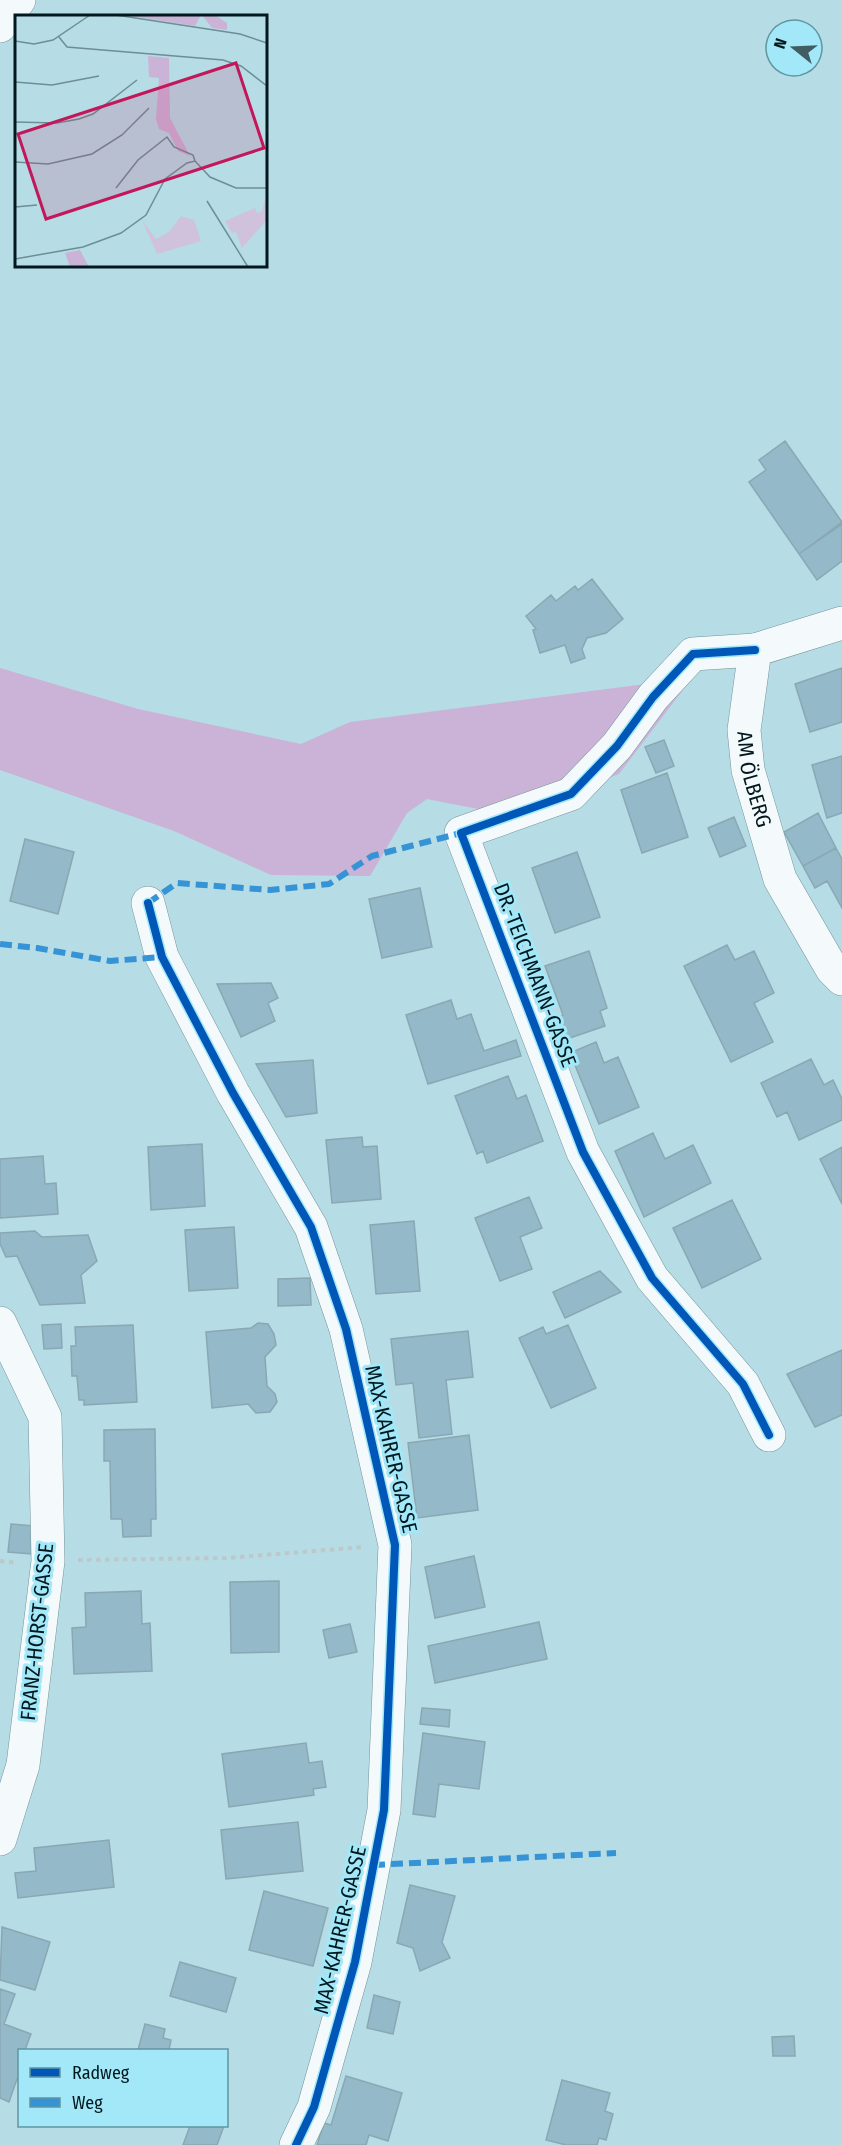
<svg xmlns="http://www.w3.org/2000/svg" width="842" height="2145" font-family="'Fira Sans Condensed',sans-serif">
<rect width="100%" height="100%" fill="#b6dce5"/>
<path fill="#cbb2d7" d="M0,668l138,41 163,35 49,-22 342,-44 -73,96 -110,41 -82,-16 -20,14 -37,63 -99,-1 -97,-44 -174,-61z"/>
<path fill="#94b9c8" stroke="#89a8b4" stroke-width="1.5" d="M785,441l57,81 -43,32 -50,-72 17,-12 -7,-10z
M842,524v37l-25,19 -18,-26z
M592,579l31,40 -17,14 -19,5 -5,11 3,9 -14,5 -6,-18 -25,8 -7,-23 3,-1 -10,-13 25,-21 5,6 19,-15 3,4z
M842,668v54l-32,10 -15,-48z
M664,740l10,26 -18,7 -11,-26z
M842,756v57l-15,5 -15,-53z
M667,773l21,64 -46,16 -21,-63z
M818,813l18,35 -33,18 -19,-34z
M734,817l12,29 -26,11 -12,-29z
M25,839l49,13 -16,62 -48,-13z
M836,848l6,11v49l-15,-27 -12,7 -12,-22z
M577,852l23,65 -45,16 -23,-65z
M420,888l12,59 -50,11 -13,-59z
M727,945l8,15 19,-9 20,42 -20,10 19,39 -42,20 -47,-96z
M589,951l18,57 -7,3 5,15 -44,15 -8,-21 10,-5 -18,-49z
M271,983l7,15 -10,5 7,18 -34,16 -24,-53z
M451,1000l6,19 14,-5 13,37 32,-11 5,16 -93,28 -22,-69z
M596,1042l8,21 14,-6 21,50 -40,17 -29,-71z
M811,1059l13,26 9,-5 9,19v21l-43,20 -12,-28 -10,5 -16,-34z
M313,1060l4,53 -31,4 -30,-53z
M508,1076l9,23 9,-4 17,46 -56,22 -4,-12 -6,3 -22,-58z
M653,1133l12,26 28,-14 18,38 -67,34 -29,-66z
M362,1137l1,10 14,-1 4,53 -49,4 -6,-63z
M202,1144l3,62 -54,4 -3,-63z
M842,1147v57l-22,-45z
M43,1156l2,28 11,-1 2,31 -58,4v-59z
M529,1197l13,31 -22,9 12,32 -32,12 -25,-63z
M732,1200l29,59 -59,29 -29,-60z
M414,1221l6,70 -44,3 -6,-69z
M234,1227l4,61 -49,3 -4,-61z
M35,1231l7,6 46,-2 9,26 -16,14 4,28 -45,2 -23,-49 -11,1 -6,-13v-11z
M600,1271l21,21 -56,26 -12,-26z
M310,1278l1,27 -33,1v-27z
M258,1323l10,1 6,10 2,11 -11,12 2,29 8,8 2,8 -7,10 -14,1 -8,-9 -36,4 -6,-76 45,-4z
M61,1324l1,24 -18,1 -2,-24z
M133,1325l4,77 -53,3v-5h-5l-2,-24h-5l-1,-30h5l-1,-19z
M568,1325l28,63 -45,20 -32,-70 24,-11 3,7z
M468,1331l5,46 -27,3 6,54 -33,4 -6,-55 -17,2 -5,-46z
M842,1350v65l-27,12 -28,-53z
M155,1429l1,90h-5v17l-28,1 -1,-18h-11l-1,-58h-6v-31z
M469,1435l9,75 -61,8 -9,-75z
M11,1524l23,2 -2,28 -24,-2z
M474,1556l11,51 -50,11 -10,-51z
M279,1581v71l-48,1 -1,-71z
M141,1591l1,33 8,-1 2,48 -78,3 -2,-46 14,-1 -1,-34z
M539,1622l8,37 -112,24 -7,-37z
M350,1624l7,28 -28,6 -6,-28z
M422,1708l28,2 -1,17 -29,-3z
M423,1733l62,9 -6,47 -40,-5 -4,33 -22,-3z
M306,1743l3,20 13,-2 4,26 -13,2 1,6 -85,12 -7,-53z
M298,1822l5,49 -77,8 -5,-49z
M109,1840l5,47 -96,11 -3,-25 21,-2 -2,-23z
M410,1885l45,11 -13,46 8,16 -30,13 -7,-23 -16,-5z
M264,1891l64,17 -15,58 -64,-16z
M2,1927l48,15 -15,48 -35,-10z
M180,1962l56,16 -10,34 -56,-16z
M0,1989l15,5 -11,30 27,10 -6,16h-5v30l-3,-1 -8,23 -9,-4z
M374,1995l26,7 -7,32 -26,-6z
M145,2024l20,5 -2,9 8,2 -2,10h-31z
M794,2036l1,20h-22l-1,-19z
M346,2076l56,17 -14,48 -19,-6 -3,10h-49l7,-22 7,2z
M562,2080l48,13 -5,18 8,3 -7,26 -7,-2 -2,7h-31l-20,-5z
M190,2126h34l-7,19h-34z"/>
<g fill="none" stroke-linecap="round" stroke-linejoin="round">
<g stroke="#74939a" stroke-width="34">
<g id="street">
<path d="M0,26l19,-26"/>
<path id="s1" d="M842,623l-87,27 -11,80 4,40 32,109 52,90 10,10"/>
<path d="M755,650l-62,4 -40,43 -36,49 -46,48 -110,39 122,319 69,126 91,106 26,51"/>
<path d="M148,903l14,54 71,136 78,134 35,102 49,216 -11,265 -29,152 -41,145 -18,38"/>
<path d="M0,1323l45,94 3,144 -25,204 -23,74"/>
</g>
</g>
<path stroke="#bdc8cb" stroke-width="4" stroke-dasharray="4.5 4.5" stroke-linecap="butt" d="M78,1560l149,-2 137,-11
M0,1561l17,2"/>
<use href="#street" stroke="#f4fafb" stroke-width="33"/>
<path stroke="#3693d5" stroke-width="6" stroke-dasharray="12 6" stroke-linecap="butt" d="M148,903l29,-20 93,7 59,-6 43,-28 89,-23
M0,944l37,4 73,13 52,-4
M373,1865l243,-12"/>
<g stroke="#a2e8f9" stroke-width="11">
<path id="cycleway" d="M755,650l-62,4 -40,43 -36,49 -46,48 -110,39 122,319 69,126 91,106 26,51
M148,903l14,54 71,136 78,134 35,102 49,216 -11,265 -29,152 -41,145 -18,38"/>
</g>
<use href="#cycleway" stroke="#0057b8" stroke-width="8"/>
</g>
<g text-anchor="middle" dominant-baseline="central" stroke-width="6" stroke-linejoin="round" paint-order="stroke">
<g font-size="21" fill="#00181e" stroke="#a2e8f9">
<text stroke="none"><textPath href="#s1" startOffset="222">AM ÖLBERG</textPath></text>
<text transform="translate(535 975) rotate(69)">DR.-TEICHMANN-GASSE</text>
<text transform="translate(391 1449) rotate(77)">MAX-KAHRER-GASSE</text>
<text transform="translate(37 1632) rotate(-84)">FRANZ-HORST-GASSE</text>
<text transform="translate(340 1930) rotate(-77)">MAX-KAHRER-GASSE</text>
</g>
</g>
<g transform="translate(15 15)">
<rect width="252" height="252" fill="#b6dce5"/>
<path d="M252,177v28l-25,28 -6,-16 -4,1 -7,-12 30,-13 2,5 5,-2zM166,201l13,4 7,21 -44,13 -15,-34 14,19 13,-7z" fill="#d0c2dd"/>
<path d="M110,0h76l-6,11zM187,0h13l12,8v7l-15,-2zM133,41l21,2 1,60 20,38 -12,-5 -9,-18 -10,-4 -3,-10 3,-41 -10,-1zM65,235l9,17h-19l-5,-14z" fill="#cbb2d7"/>
<path fill="none" stroke="#6d8e95" stroke-width="1.5" d="M101,0l124,19 27,9M44,22l8,10 156,13 18,6 26,20M0,26l19,3 19,-4 37,-25M0,67l37,3 47,-9M0,107l42,1 22,-4 14,-5 44,-34M0,147l33,2 44,-10 30,-19 27,-27M101,173l22,-28 29,-23 7,10 19,8 2,6M192,186l41,66M0,192l22,-2M0,244l68,-12 38,-14 25,-18 19,-36 22,-16 8,-2 15,16 26,11h31"/>
<path fill="#c2185b" fill-opacity="0.15" stroke="#c2185b" stroke-width="3" d="M221,48l28,85 -218,71 -28,-85z"/>
<rect width="252" height="252" fill="none" stroke="#00181e" stroke-width="3"/>
</g>
<rect x="18" y="2049" width="210" height="78" fill="#a2e8f9" stroke="#6195a1" stroke-width="1.5"/>
<rect x="30" y="2068" width="30" height="9" fill="#0057b8" stroke="#6195a1" stroke-width="1.5"/>
<text x="72" y="2079" font-size="18" fill="#00181e">Radweg</text>
<rect x="30" y="2098" width="30" height="9" fill="#3693d5" stroke="#6195a1" stroke-width="1.5"/>
<text x="72" y="2109" font-size="18" fill="#00181e">Weg</text>
<g transform="translate(794 48) rotate(288)"><circle r="28" fill="#a2e8f9" stroke="#6195a1" stroke-width="1.5"/>
<path d="M0-4.5L10 22L0 15L-10 22Z" fill="#405d64"/>
<text y="-9" font-size="16" font-weight="bold" text-anchor="middle" fill="#00181e">N</text>
</g>
</svg>
